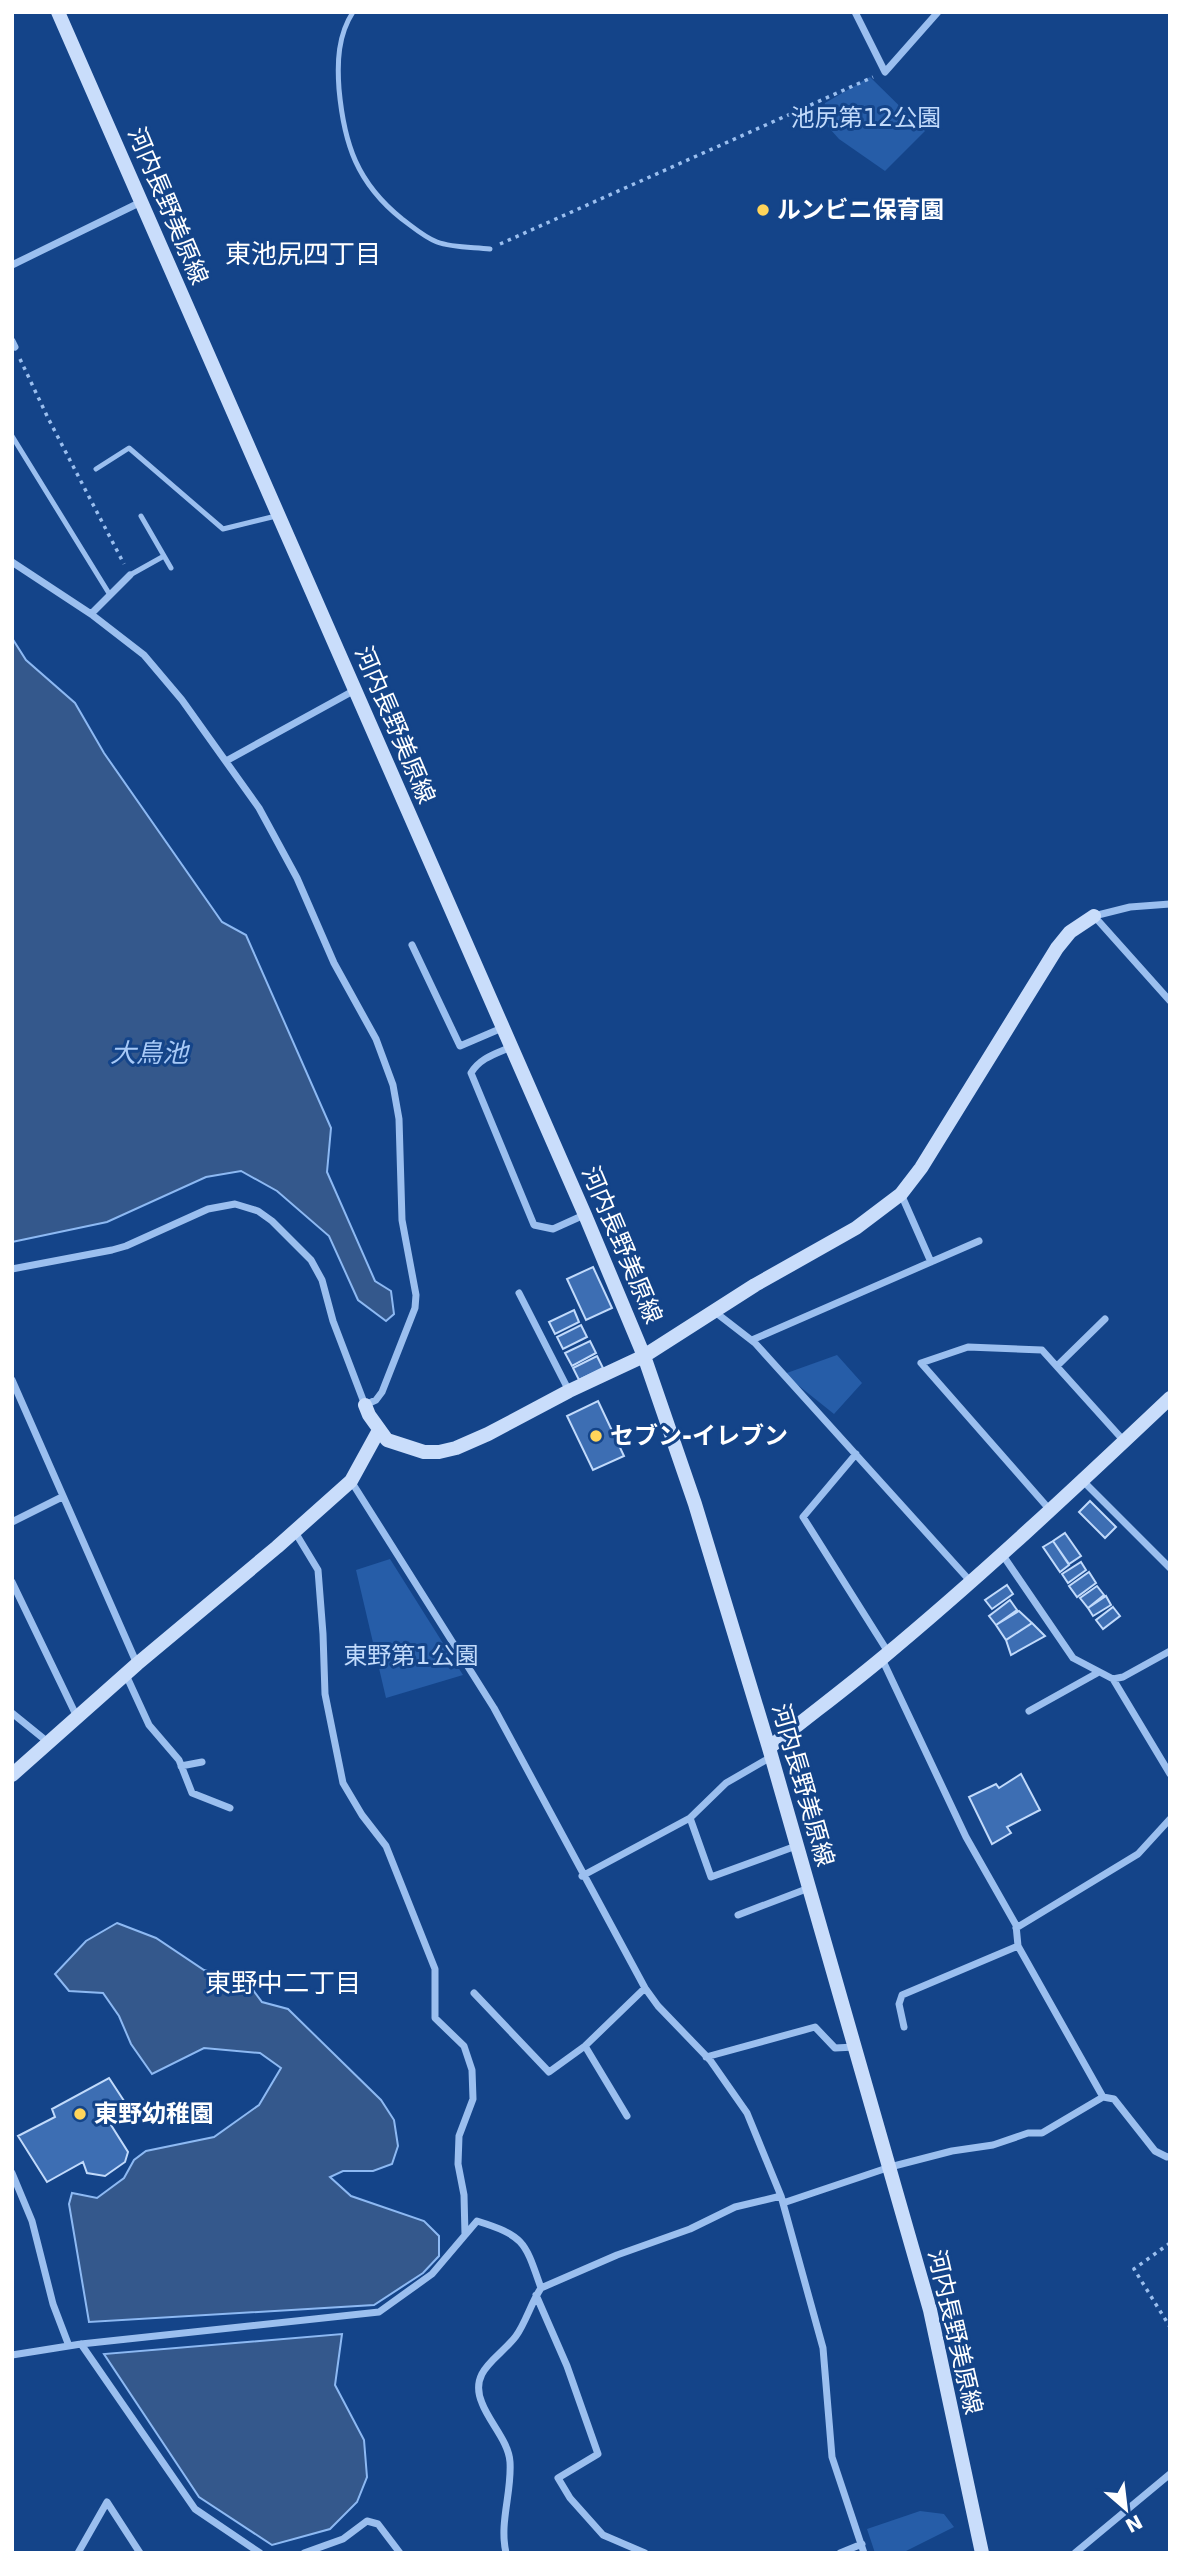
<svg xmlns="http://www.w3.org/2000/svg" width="1182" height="2565" font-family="'DejaVu Sans','Noto Sans JP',sans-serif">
<rect width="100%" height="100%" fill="#144489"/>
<path fill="#265da8" d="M870,77l55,54 -40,40 -46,-32 -17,-19 3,-17z
M837,1355l25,28 -28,31 -50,-40z
M390,1559l73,116 -77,23 -30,-128z
M920,2511l24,3 10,13 -52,26h-27l-8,-24z"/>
<path fill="#34588c" stroke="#8db9f3" stroke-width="2" d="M12,638l14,22 49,43 29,50 118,169 24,13 85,193 -4,44 48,109 16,10 3,23 -8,7 -28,-21 -29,-64 -52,-45 -36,-20 -35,6 -99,45 -95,20z
M117,1923l39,15 48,32 43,12 15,20 26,7 93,91 13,20 4,26 -6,18 -19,7h-30l-13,6 21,19 73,25 15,15v20l-16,17 -49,32 -285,17 -20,-118 3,-11 25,5 27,-20 10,-18 12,-9 68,-14 45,-32 22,-37 -21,-15 -56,-5 -52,26 -21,-30 -12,-28 -16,-23 -34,-2 -14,-17 31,-33z
M342,2334l-7,51 29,55 3,37 -10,25 -27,27 -58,16 -73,-48 -95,-143z"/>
<path fill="#3d6eb3" stroke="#c1dafb" stroke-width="2" d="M593,1267l19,41 -26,12 -19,-41z
M574,1310l5,12 -24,12 -6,-12z
M581,1325l6,12 -24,12 -6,-12z
M590,1341l6,12 -24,13 -7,-13z
M597,1356l6,12 -24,12 -6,-12z
M598,1401l26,55 -31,14 -26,-54z
M1090,1501l26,26 -11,11 -26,-26z
M1065,1533l16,23 -12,8 -16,-23z
M1053,1541l16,24 -9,7 -17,-25z
M1081,1562l5,8 -18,13 -6,-9z
M1089,1572l7,11 -19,14 -8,-11z
M1007,1585l6,9 -21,15 -7,-9z
M1097,1586l7,9 -16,13 -8,-10z
M1106,1596l5,9 -18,11 -5,-8z
M1010,1600l7,10 -21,15 -7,-9z
M1113,1607l7,9 -17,13 -7,-9z
M1019,1611l13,12 -26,17 -10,-15z
M1032,1623l13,13 -34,19 -5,-15z
M1021,1774l19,36 -33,17 4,6 -19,11 -23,-47 27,-13 3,4z
M109,2078l21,32 -19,15 17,27 -3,10 -20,14 -18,-3 -4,-11 -36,20 -29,-46 37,-19 -3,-8z"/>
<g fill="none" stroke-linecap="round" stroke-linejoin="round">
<path stroke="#9bbfef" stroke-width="3.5" stroke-dasharray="3.5 5" stroke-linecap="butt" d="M500,244l373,-167
M20,359l28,59 76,146
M1170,2243l-36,26 36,58"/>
<path stroke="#9bbfef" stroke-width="5" d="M353,12c-15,23 -16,50 -14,77 5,55 18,94 63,130 11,8 22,18 35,23 16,6 37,5 53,7
M12,436l98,159
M96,469l33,-21 94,81 53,-13
M141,516l30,52
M130,575l34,-19"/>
<path stroke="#9bbfef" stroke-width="7" d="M855,12l30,60 53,-60
M12,265l129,-63
M12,341l3,6
M12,562l79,52 53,41 38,45 77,108 38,70 37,85 42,76 17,46 6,34 3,101 14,75 -1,13 -33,84 -6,8 -11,5 -32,-84 -11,-41 -11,-20 -39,-39 -14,-10 -23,-7 -27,5 -82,37 -14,4 -100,19
M91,614l39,-39
M226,761l129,-71
M1170,904l-40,3 -36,9 76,85
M412,945l48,101 42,-18
M511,1047c-16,7 -31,11 -40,26l63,152 19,4 31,-14
M901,1194l30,68
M519,1293l50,98
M715,1312l40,31 216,239
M752,1340l227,-99
M1057,1366l48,-47
M12,1380l125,284
M856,1454l-53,63 85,135
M351,1481l143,227 151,280 13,18 52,54 37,53 34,83 42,152 9,109 32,96
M1083,1481l87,87
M1050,1510l-129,-147 47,-16 74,3 82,91
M12,1522l50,-25
M295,1532l23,38 5,64 2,60 18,89 19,32 24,31 49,123v49l29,28 8,24 1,29 -14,37 -1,28 6,31 1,40
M1002,1554l71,104 40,21 10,-2 47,-26
M12,1582l65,135
M882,1659l84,178 50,88 2,21
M126,1675l23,50 30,35 13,33 38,15
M1113,1679l57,95
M1029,1711l70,-39
M12,1713l37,30
M181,1766l21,-4
M690,1818l21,59 85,-31
M582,1876l108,-58 36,-35 45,-26
M738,1915l71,-27
M1016,1928l122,-74 32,-35
M474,1993l75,79 36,-26 60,-58
M904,2027l-5,-23 3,-9 116,-49 85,151
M585,2046l42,70
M706,2057l109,-30 20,21 20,-1
M12,2173l20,48 21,83 16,42
M783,2203l107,-36 62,-16 41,-6 35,-12h14l61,-36 11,2 41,52 12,6 3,-1
M541,2288l76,-33 73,-26 45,-22 46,-11
M536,2295l31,71 31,88 -40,24 12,20 33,37 42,18
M81,2344l114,165 65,44
M12,2355l69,-11 298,-32 53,-38 45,-53c48,15 48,21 64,67 -10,15 -15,34 -25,48 -16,22 -48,34 -34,67 7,19 27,39 28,59 2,31 -11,60 -4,91
M78,2553l29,-51 33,51
M304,2553l39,-14 24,-18 11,3 22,29
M840,2553l22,-9
M1075,2553l95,-79"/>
<path stroke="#c9ddfb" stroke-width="14" d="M58,12l527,1203 59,141 51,148 74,244 161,562 52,243
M365,1405l4,10 18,25 37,12h15l17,-4 32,-14 81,-43 75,-35 111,-71 101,-57 45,-34 20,-26 136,-220 13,-16 24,-16
M769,1748c37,-30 76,-59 112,-89 100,-83 195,-172 289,-261
M12,1775l125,-111 140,-117 74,-66 28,-51"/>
</g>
<g fill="#ffd45a" stroke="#144489" stroke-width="2.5">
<circle cx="763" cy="210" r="7"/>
<circle cx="596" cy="1436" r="7"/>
<circle cx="80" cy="2114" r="7"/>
</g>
<g text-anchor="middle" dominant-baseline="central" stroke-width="6" stroke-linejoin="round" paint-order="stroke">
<g font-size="24" fill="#c1dafb" stroke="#144489">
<text x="866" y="118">池尻第12公園</text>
<text x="411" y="1656">東野第1公園</text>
</g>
<g font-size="24" fill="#fff" stroke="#144489">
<text transform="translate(168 206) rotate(67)">河内長野美原線</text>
<text transform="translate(395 725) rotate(67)">河内長野美原線</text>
<text transform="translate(622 1245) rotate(67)">河内長野美原線</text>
<text transform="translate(803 1785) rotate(74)">河内長野美原線</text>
<text transform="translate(955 2332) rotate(77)">河内長野美原線</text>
</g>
<g font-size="24" font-weight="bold" fill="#fff" stroke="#144489" text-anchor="start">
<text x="777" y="210">ルンビニ保育園</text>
<text x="610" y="1436">セブン-イレブン</text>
<text x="94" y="2114">東野幼稚園</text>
</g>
<g font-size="26" fill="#fff" stroke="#144489">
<text x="303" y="254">東池尻四丁目</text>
<text x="283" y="1983">東野中二丁目</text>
</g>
<g font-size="26" font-style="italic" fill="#a7c9f7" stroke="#144489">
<text x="149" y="1053">大鳥池</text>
</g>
</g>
<rect width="1182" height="2565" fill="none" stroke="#ffffff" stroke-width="28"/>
<g transform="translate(1126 2509) rotate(152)" stroke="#144489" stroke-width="5" paint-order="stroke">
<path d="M0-5L12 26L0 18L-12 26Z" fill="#ffffff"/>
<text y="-10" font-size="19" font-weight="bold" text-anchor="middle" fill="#ffffff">N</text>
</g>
</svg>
